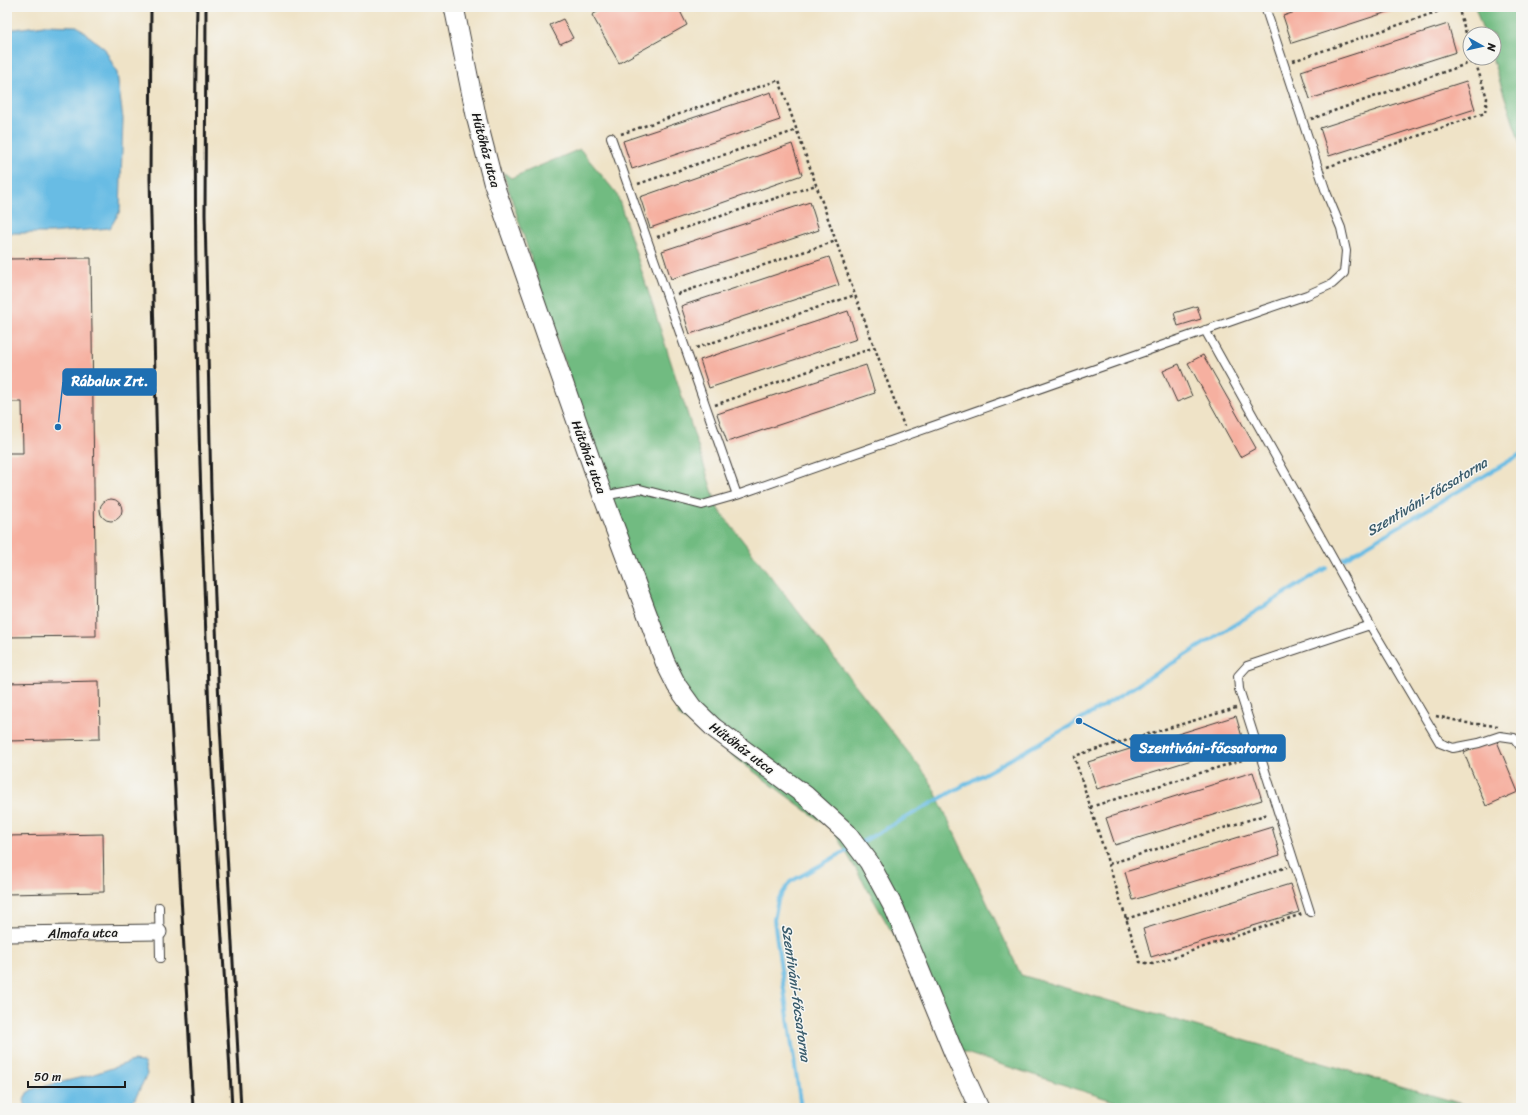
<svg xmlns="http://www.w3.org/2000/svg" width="1528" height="1115" font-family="Sriracha,sans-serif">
<rect width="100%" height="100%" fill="#f6f6f2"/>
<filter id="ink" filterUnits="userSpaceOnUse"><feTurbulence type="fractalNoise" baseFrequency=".025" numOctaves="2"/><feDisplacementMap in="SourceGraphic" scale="8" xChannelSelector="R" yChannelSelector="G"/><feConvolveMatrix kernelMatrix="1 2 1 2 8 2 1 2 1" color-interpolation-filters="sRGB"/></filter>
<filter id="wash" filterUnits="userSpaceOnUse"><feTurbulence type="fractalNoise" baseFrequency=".012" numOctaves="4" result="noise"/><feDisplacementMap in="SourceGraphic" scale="16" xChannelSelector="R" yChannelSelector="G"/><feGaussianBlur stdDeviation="0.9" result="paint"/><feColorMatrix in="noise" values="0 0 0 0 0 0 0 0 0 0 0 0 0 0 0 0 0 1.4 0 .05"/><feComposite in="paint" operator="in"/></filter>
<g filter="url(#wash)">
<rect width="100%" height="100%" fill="#efe3c7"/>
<path fill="#71bb81" stroke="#466c4e" d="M1475,7h46v139l-29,-88h2v-24h-10z
M580,149l37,45 101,315 211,270 92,196 455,133h-341l-175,-57 -126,-220 -155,-115 -176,-544 8,6z"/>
<path fill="#68bce4" stroke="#426c80" d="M45,25l32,1 28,23 12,24 6,46 -3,92 -10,17 -60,5h-43v-203z
M133,1061l9,1 2,1 3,11 -12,25 -9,9h-100l-2,-8 3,-7 6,-4 58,-14z"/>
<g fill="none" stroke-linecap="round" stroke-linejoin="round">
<path stroke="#68bce4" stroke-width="4" d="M1344,559l177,-105
M860,843l219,-122 247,-153
M801,1108l-27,-188 4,-20 12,-18 63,-35"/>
</g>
<g id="blocks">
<path fill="#f6b0a0" d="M606,7h72l9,18 -68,38 -27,-48z
M1310,7h93l-111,36 -9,-27z
M563,19l10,19 -13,6 -10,-19z
M1448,24l8,28 -146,47 -9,-28z
M1466,81l9,28 -146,47 -9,-28z
M771,92l9,28 -148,49 -9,-28z
M792,144l10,31 -152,53 -10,-31z
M810,202l9,28 -148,49 -9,-28z
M829,257l10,28 -149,49 -9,-28z
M91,258l5,378 -89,1v-184h16l-1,-51h-15v-143z
M1197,306l4,13 -23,7 -4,-13z
M848,311l9,28 -148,49 -9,-28z
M1203,355l53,93 -16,9 -52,-94z
M1179,364l13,32 -15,6 -14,-31z
M866,365l9,28 -148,49 -10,-28z
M100 510a11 11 0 1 1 22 0a11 11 0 1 1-22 0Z
M99,681l1,58 -93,2v-58z
M1236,716l8,28 -147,45 -9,-27z
M1496,739l22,53 -32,14 -22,-53z
M1253,772l9,28 -147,45 -9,-27z
M1272,827l8,28 -147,45 -8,-28z
M103,834l1,58 -97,2v-58z
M1290,884l9,28 -148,45 -8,-28z"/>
</g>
</g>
<g filter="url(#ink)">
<use href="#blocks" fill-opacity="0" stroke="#3c3a36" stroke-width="1"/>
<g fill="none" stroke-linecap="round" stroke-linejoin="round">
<g stroke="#3c3a36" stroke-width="10">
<path id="service" d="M611,137l126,358
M1205,330l165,295 70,118 13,5 26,-5 21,-7 14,2 7,9
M603,496l37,-7 62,16 35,-10 526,-185 44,-15 25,-11 12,-11 2,-22 -5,-23 -15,-36 -61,-185
M159,907l1,51
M1310,912l-71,-223 -1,-13 9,-10 123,-41"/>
</g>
<g stroke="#3c3a36" stroke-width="17">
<path id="minor" d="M7,934l152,-2"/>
</g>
<g stroke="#3c3a36" stroke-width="21">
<path id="tertiary" d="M454,7l23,113 16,62 110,314 62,166 12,24 15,21 22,21 92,68 41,37 22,29 26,48 58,141 26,57"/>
</g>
<path stroke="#3c3a36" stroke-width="2.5" stroke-dasharray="3 3" stroke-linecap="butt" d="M1458,7l12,39
M1516,7l5,14
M1293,61l158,-54
M1311,119l164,-58
M621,134l158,-54 76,215 49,131
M1327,167l158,-54 2,-15 -13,-40
M638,184l159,-54
M657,237l159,-52
M677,294l159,-53
M696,348l159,-53
M715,405l160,-58
M1236,708l-162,48 66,206 13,2 149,-50
M1436,716l31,7 31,3
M1090,807l162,-50
M1109,864l159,-50
M1126,919l161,-52"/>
<use href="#service" stroke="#fff" stroke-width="8"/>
<use href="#minor" stroke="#fff" stroke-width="15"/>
<use href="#tertiary" stroke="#fff" stroke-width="19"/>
<path stroke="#1c1c1c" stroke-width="3" d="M151,7l-1,172 8,311 35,618
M197,7c-5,234 2,469 12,703 6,133 16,265 23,398
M206,7l-1,207 6,277 8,215 22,402"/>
</g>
</g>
<g text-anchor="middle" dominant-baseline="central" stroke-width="3" stroke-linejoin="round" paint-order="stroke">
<g font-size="13" fill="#1c1c1c" stroke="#f6f6f2">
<text transform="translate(486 150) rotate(75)">Hűtőház utca</text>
<text transform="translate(589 457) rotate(70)">Hűtőház utca</text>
<text transform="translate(742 748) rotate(37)">Hűtőház utca</text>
<text transform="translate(83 933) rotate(-1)">Almafa utca</text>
</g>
<g font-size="14" font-style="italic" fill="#3a5c6c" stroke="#f6f6f2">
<text transform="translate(1427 497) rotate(-31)">Szentiváni-főcsatorna</text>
<text transform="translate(796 993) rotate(82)">Szentiváni-főcsatorna</text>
</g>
</g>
<path fill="none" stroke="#1f6fb2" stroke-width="1.5" d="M58 427L63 382M1079 721L1131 748"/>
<g fill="#1f6fb2" stroke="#f6f6f2" stroke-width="1.5">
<circle cx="58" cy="427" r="4"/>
<circle cx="1079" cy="721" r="4"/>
</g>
<g fill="#1f6fb2" stroke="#1f6fb2" stroke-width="1.5">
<rect x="63" y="369" width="93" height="26" rx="4"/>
<rect x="1131" y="735" width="154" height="26" rx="4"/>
</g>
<g font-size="14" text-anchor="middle" font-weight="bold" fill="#fff">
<text x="110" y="386">Rábalux Zrt.</text>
<text x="1208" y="753">Szentiváni-főcsatorna</text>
</g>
<rect width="1528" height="1115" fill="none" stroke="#f6f6f2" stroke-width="24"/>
<g transform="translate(1482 46) rotate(98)"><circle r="19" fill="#f6f6f2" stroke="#9f9f9c"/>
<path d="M0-3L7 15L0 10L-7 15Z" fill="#1f6fb2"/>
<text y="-6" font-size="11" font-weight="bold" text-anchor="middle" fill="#1c1c1c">N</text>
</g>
<path d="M28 1081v6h97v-6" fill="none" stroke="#1c1c1c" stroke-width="2"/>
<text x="34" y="1081" font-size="12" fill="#1c1c1c" stroke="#f6f6f2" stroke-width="3" paint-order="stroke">50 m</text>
</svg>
